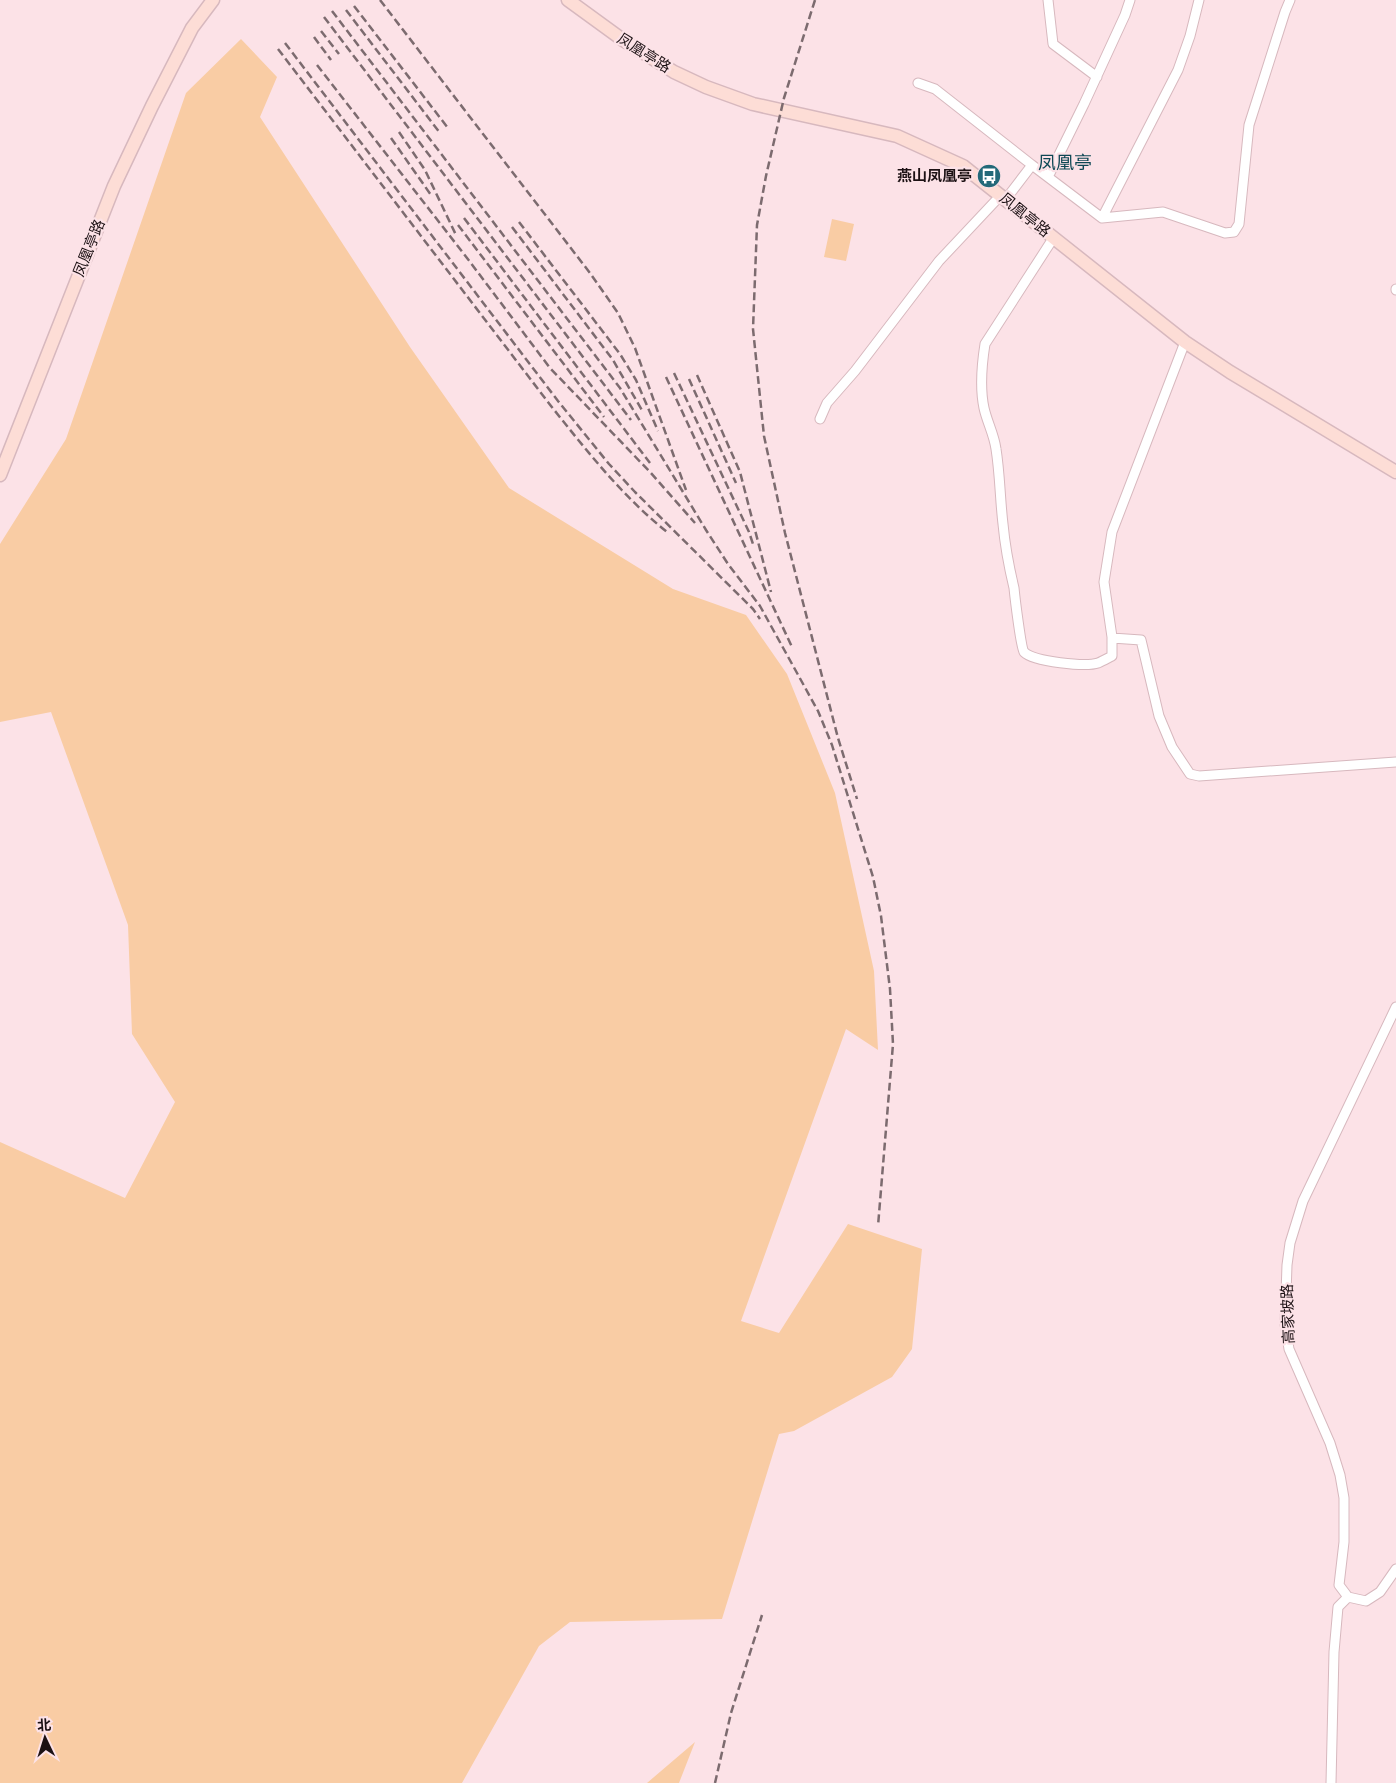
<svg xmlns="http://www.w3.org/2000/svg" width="1396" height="1783" font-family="'Fira Sans Condensed','Noto Sans SC',sans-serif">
<rect width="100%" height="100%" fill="#fce2e7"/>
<path fill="#f9cca4" d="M241,39l36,38 -17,40 150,230 99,141 164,101 73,26 41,59 48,119 39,178 4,79 -32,-21 -105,292 38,12 69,-109 74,25 -10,100 -20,28 -98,54 -15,3 -57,185 -152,3 -31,24 -77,137h-462v-641l125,56 50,-96 -43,-68 -4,-109 -77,-213 -51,10v-178l66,-105 120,-346z
M832,219l22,5 -8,37 -22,-4z
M695,1742l-16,41h-32z"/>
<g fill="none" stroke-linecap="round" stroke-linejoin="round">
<g stroke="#d7b8be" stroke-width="11">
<path id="street" d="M1048,0l5,44 44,33
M918,83l17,6 97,76
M1048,177l36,-73 41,-89 5,-15
M1006,199l26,-34 70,53 61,-6 62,21 9,-1 5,-8 10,-99 36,-113 5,-12
M1102,218l76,-148 12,-34 9,-36
M1054,237l-69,107c-3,19 -5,45 -1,64 3,14 10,26 12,41 4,25 4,50 7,75 2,22 6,43 11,64 1,10 7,60 10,64 10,10 62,15 74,11 5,-2 10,-5 14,-7v-19l-8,-55 8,-50 73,-190
M1396,289v1
M820,419l7,-16 28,-32 84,-110 62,-66
M1112,638l29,2 18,76 13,31 18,27 9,2 197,-14
M1396,1007l-93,194 -13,42 -3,22 -2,59 4,25 41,94 10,32 4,23v44l-5,43 9,12 18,4 14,-9 16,-23
M1331,1783l3,-131 4,-45 10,-10"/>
</g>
<g stroke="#d7b8be" stroke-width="15">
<path id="secondary" d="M568,0l55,40 51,32 32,15 47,17 144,32 66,30 222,176 45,30 166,100
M0,475l114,-289 38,-80 40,-78 21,-28"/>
</g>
<use href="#street" stroke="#fff" stroke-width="9"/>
<use href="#secondary" stroke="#fdddd6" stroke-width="12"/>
<path stroke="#7c6b6f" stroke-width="2.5" stroke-dasharray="8 4" stroke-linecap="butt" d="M380,0l210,273 28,40 17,35 51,142
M815,0l-31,98 -18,78 -9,49 -4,104 11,107 21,97 53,205 19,61
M354,6l94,122
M346,10l94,123
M332,11l288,377 86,142 22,34 32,42 58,105 14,34 41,132 8,39 9,73 3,55 -15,182
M324,17l307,403
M321,31l18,23
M314,37l17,23
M285,43l273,358 51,63 26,28 118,117 7,10
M278,49l273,357c36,45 71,90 116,126
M317,65l150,193 83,110 101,105 44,50
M399,132l26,38 31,65
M391,138l40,57
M464,218l186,245
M519,222l101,132 16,26 22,51
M458,225l146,192
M512,227l101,133 30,52
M674,373l75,159 5,15
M697,375l43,97 31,120
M666,377l126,270
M689,379l47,104
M715,1783l16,-70 31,-98"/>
</g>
<defs>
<g id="bus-disc" transform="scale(1.25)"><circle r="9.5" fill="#236979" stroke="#fce2e7"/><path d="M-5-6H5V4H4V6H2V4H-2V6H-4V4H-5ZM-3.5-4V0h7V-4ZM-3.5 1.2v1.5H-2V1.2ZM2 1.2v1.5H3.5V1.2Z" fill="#fff"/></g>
</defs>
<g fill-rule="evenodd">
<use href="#bus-disc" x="989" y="176"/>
</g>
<g text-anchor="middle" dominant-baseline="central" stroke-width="4.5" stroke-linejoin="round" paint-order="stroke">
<g font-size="15" fill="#1c1114" stroke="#fce2e7">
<text transform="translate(644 53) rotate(32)">凤凰亭路</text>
<text transform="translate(1025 215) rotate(39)">凤凰亭路</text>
<text transform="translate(89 248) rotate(-68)">凤凰亭路</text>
<text transform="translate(1288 1314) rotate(-92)">高家坡路</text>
</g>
<g font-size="15" font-weight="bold" fill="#1c1114" stroke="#fce2e7" text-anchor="end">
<text x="972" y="176">燕山凤凰亭</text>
</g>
<g font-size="18" fill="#0d4754" stroke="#fce2e7">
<text x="1065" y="163">凤凰亭</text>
</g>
</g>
<g transform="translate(45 1738) rotate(356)" stroke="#fce2e7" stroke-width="4" paint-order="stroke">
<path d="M0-4L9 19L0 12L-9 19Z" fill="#1c1114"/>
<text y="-8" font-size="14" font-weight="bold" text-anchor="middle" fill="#1c1114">北</text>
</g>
</svg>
